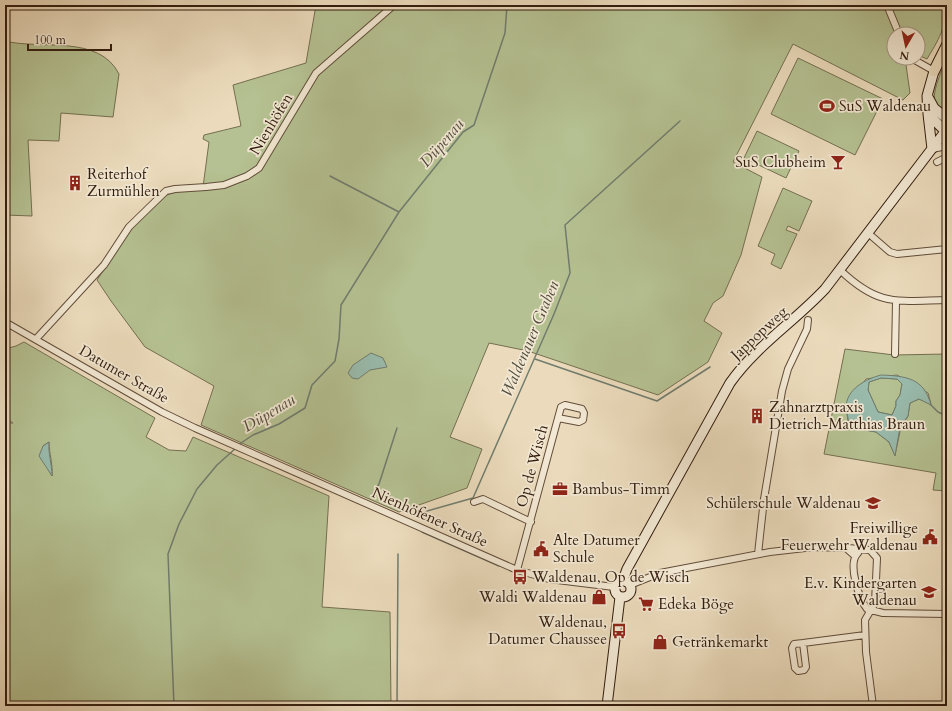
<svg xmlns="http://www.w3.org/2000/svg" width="952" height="711" font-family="Cardo,serif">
<rect width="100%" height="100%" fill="#ebdbbc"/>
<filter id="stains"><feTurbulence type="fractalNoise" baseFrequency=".005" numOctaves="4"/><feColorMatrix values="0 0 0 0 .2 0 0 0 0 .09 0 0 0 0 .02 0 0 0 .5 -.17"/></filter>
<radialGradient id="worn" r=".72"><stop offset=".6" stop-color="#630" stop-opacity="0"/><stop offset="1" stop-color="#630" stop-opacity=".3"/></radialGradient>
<path fill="#b5c192" stroke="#746f50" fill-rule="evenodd" d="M316,5h73l-46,41 4,4 51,-45h545c6,20 -6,37 -16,54l-9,-4v-21h-24v24h11l5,35 -7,7 -110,-56 -60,118 29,15 -21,78 -18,41 -10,7 -9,18 18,12 -14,29 -50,33 -130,-44 -39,-8 -39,94 32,12 -15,39 -68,24 -198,-87 13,-39 -69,-39 -34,-46 -14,-21 34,-51 27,-31 23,-8 22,-3 6,-45 -6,-3 1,-4 37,-9 -8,-41 73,-22z
M5,41c35,9 94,-7 114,33l-6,43 -52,-4 -2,28 -31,-1 4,76 -27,-1z
M798,58l85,41 -28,56 -84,-41z
M947,59v50c-26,4 -5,-40 0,-50z
M757,131l42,20 -13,27 -42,-20z
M783,188l29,13 -13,30 -11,-5 -2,4 11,4 -16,35 -10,-5 4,-10 -17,-8z
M24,342l131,76 -9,19 23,13 17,1 7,-14 136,59 -7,111 68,5 1,94h-386v-283h8l-8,-6v-68l11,-3zM49,442c0,11 4,22 3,34l-9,-30z
M845,349l49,6 53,-1v137l-14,-1 3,-17 -112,-19zM897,375l31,18 3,11 -12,-5 -9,4 -2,13 -7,11 -6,28 -6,-13 -13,-10 -27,-5 -3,-20 20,-28z
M881,378l16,1 5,5 -2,11 -4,6v5l-4,9 -14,-3 -10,-22 1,-8z"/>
<path fill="#99bbad" stroke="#707c6e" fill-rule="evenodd" d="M371,353l12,5 4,9 -17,3 -12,9 -6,-1 -4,-5 5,-8z
M881,375c25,1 43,3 50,30l-12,-6 -9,4 -2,13 -8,11 -5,29 -6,-14 -13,-10 -27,-5c0,-6 -2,-13 -3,-19 0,-19 20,-29 35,-33zM881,378l16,1 5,5 -2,11 -4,6v5l-4,9 -14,-3 -10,-22 1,-8z
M49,442c-1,12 3,22 3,34l-13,-20 4,-10z"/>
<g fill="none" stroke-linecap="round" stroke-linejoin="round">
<path stroke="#707c6e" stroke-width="1.5" d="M330,176l69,36
M535,359l122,42 53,-34
M931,405l7,7 9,4
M238,445l15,-10 26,-11 26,-16 7,-23 23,-24 4,-22 2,-34 58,-93 64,-80 11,-7 31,-92 2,-28
M371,496l8,-12 18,-56
M413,515l60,-17 81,-184 16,-41 -5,-48 115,-104
M422,532l77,34
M174,706l-6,-152 11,-30 18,-35 20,-24 19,-17
M397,706l1,-152"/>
<g stroke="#614c3a" stroke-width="8">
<path id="street" d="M887,5l12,29
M911,58l23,13
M932,149l15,-3
M937,162l10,-5
M868,233l22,19 7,2 50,-5
M840,270c39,37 56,31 107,30
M5,322l157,90 33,16 322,142 32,9 65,8
M36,339l68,-74 25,-38 37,-36 9,-2 31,-2 18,-2 23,-9 12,-8 57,-95 78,-68
M895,354l1,-53
M565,405l17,4 2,4 -1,7 -4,2 -21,-4 3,-11z
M474,502l9,-3 48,23
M848,548l22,2 7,8 -2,45 -10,17 1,32 7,54
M858,553c-11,10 1,46 9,56l16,4 64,1
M758,554l6,-55 18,-108 6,-22 19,-40 1,-9
M517,570l41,-152
M630,585l30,-12 110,-21 44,-5 32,1 9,8
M803,643l3,24 -2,3 -6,1 -3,-3 -3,-20 2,-4 9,-1 62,-8"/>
</g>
<g stroke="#331d0f" stroke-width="11">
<path id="secondary" d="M934,71l-7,25 1,18 17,17
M928,97l6,11 13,11
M928,114l4,35
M623,580l4,-11 103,-186c26,-37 64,-61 95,-94l122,-160
M615 589a8 8 0 1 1 16 0a8 8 0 1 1-16 0Z
M607,706l13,-109"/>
</g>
<g stroke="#331d0f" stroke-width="12">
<path id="primary" d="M934,71l13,-26"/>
</g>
<use href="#street" stroke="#f2e8d3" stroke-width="6"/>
<use href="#secondary" stroke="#f2e8d3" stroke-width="9"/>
<use href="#primary" stroke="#ebdbbc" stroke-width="10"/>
</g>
<defs>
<g id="stadium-bare" transform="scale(1.2)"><path d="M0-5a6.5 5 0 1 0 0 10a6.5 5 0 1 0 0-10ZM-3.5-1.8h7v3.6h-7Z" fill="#8f2418" stroke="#f2e8d3" stroke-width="2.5" paint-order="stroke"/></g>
<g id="bar-bare" transform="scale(1.2)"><path d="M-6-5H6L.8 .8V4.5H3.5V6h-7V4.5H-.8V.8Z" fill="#8f2418" stroke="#f2e8d3" stroke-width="2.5" paint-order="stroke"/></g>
<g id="building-bare" transform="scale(1.2)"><path d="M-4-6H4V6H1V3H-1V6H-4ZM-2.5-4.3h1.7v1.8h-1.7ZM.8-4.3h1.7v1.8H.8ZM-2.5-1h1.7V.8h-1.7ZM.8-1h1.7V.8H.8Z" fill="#8f2418" stroke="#f2e8d3" stroke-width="2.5" paint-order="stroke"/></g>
<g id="office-bare" transform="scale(1.2)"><path d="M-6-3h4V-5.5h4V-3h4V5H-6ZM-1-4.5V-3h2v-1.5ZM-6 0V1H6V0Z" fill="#8f2418" stroke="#f2e8d3" stroke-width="2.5" paint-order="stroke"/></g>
<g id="school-bare" transform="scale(1.2)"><path d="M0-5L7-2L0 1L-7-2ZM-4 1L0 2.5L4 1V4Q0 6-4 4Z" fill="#8f2418" stroke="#f2e8d3" stroke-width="2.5" paint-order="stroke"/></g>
<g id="civic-bare" transform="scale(1.2)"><path d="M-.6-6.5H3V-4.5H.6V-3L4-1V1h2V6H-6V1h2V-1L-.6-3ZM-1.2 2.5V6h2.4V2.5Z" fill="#8f2418" stroke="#f2e8d3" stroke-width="2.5" paint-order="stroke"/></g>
<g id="bus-bare" transform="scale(1.2)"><path d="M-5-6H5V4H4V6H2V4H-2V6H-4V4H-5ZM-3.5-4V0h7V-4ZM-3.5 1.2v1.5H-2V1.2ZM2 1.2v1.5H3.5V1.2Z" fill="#8f2418" stroke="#f2e8d3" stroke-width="2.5" paint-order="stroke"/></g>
<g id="shop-bare" transform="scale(1.2)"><path d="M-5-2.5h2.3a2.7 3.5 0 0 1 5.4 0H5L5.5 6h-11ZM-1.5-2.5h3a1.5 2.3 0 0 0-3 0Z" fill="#8f2418" stroke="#f2e8d3" stroke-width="2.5" paint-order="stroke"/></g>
<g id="supermarket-bare" transform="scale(1.2)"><path d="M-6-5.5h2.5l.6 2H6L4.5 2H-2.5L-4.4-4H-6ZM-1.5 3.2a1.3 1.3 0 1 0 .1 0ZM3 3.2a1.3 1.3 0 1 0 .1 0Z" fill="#8f2418" stroke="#f2e8d3" stroke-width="2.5" paint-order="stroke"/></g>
</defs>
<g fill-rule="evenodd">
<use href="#stadium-bare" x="827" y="106"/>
<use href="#bar-bare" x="838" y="162"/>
<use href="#building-bare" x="75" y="183"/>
<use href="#building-bare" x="757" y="416"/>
<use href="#office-bare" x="560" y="489"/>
<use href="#school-bare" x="873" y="503"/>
<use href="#civic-bare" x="930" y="537"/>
<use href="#civic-bare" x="541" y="549"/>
<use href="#bus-bare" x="520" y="577"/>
<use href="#school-bare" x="929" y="592"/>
<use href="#shop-bare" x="599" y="597"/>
<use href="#supermarket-bare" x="646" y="604"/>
<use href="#bus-bare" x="619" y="631"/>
<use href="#shop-bare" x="660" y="642"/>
</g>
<g text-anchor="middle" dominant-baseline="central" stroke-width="3.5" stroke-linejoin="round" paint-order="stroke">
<g font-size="15" fill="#331d0f" stroke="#f2e8d3" text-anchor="start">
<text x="839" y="106">SuS Waldenau</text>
<text x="826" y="162" text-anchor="end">SuS Clubheim</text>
<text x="87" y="174">Reiterhof<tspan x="87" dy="17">Zurmühlen</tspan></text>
<text x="769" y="407">Zahnarztpraxis<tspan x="769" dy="17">Dietrich-Matthias Braun</tspan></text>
<text x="572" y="489">Bambus-Timm</text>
<text x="861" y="503" text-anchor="end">Schülerschule Waldenau</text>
<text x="918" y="528" text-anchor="end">Freiwillige<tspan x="918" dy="17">Feuerwehr Waldenau</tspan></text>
<text x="553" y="540">Alte Datumer<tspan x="553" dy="17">Schule</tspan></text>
<text x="532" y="577">Waldenau, Op de Wisch</text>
<text x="917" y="583" text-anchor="end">E.v. Kindergarten<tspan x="917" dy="17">Waldenau</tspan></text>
<text x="587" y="597" text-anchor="end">Waldi Waldenau</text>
<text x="658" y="604">Edeka Böge</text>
<text x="607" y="622" text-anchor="end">Waldenau,<tspan x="607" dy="17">Datumer Chaussee</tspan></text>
<text x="672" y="642">Getränkemarkt</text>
</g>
<g font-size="15" fill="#331d0f" stroke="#f2e8d3">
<text transform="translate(271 124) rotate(-59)">Nienhöfen</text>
<text transform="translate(759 333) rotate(-43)">Jappopweg</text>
<text transform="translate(124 374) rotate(30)">Datumer Straße</text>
<text transform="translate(532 466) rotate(-75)">Op de Wisch</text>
<text transform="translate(430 517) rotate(24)">Nienhöfener Straße</text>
</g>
<g font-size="16" font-style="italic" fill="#524c3e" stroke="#f2e8d3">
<text transform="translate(442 143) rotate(-49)">Düpenau</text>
<text transform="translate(530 339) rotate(-67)">Waldenauer Graben</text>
<text transform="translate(269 413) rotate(-31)">Düpenau</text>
</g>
</g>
<rect width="952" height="711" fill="none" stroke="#ebdbbc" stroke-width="20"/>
<rect x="6" y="6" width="940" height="699" fill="none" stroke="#331d0f" stroke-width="2"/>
<rect x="10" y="10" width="932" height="691" fill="none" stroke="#331d0f"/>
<g transform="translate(906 46) rotate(189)"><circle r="19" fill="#f2e8d3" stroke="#a69785"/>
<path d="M0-3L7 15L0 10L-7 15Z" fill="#8f2418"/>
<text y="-6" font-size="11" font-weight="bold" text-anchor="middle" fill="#331d0f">N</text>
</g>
<path d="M28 44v6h83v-6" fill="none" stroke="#331d0f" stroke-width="2"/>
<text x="34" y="44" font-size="12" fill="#331d0f" stroke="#f2e8d3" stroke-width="3" paint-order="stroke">100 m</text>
<rect width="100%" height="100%" filter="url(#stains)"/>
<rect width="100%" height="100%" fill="url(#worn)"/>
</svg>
